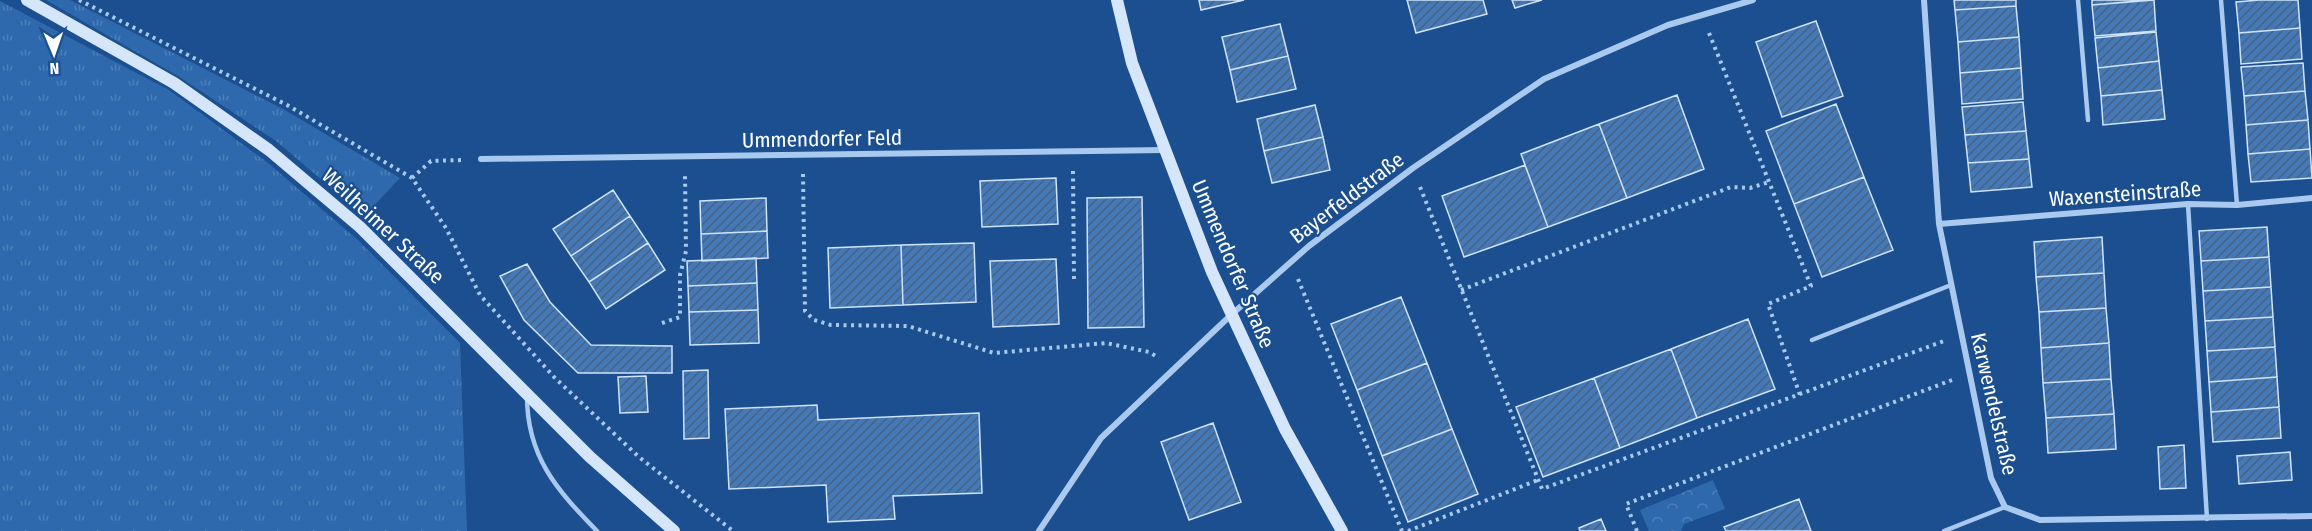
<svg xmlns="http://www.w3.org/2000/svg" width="2312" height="531" font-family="'Fira Sans Condensed',sans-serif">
<defs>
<pattern id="grass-tufts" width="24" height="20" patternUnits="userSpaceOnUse" patternTransform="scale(1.5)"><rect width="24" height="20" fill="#2e69ad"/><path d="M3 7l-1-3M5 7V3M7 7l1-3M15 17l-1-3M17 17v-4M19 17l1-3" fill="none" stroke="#4d80b9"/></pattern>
<pattern id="park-crowns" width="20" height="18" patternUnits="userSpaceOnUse" patternTransform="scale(1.5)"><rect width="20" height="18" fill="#2e69ad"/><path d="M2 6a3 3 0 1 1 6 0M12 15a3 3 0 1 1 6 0" fill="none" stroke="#4d80b9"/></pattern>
<pattern id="building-hatch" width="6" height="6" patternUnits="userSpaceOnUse" patternTransform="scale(1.5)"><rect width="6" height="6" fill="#4478b7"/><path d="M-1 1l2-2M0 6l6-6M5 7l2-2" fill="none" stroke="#486282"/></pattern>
</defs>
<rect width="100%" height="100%" fill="#1b4f8f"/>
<path fill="url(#grass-tufts)" d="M46,0h24l213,109 117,69 -36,38 -88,-75 -98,-65z
M0,1l169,89 98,72 92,79 101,102 7,188h-467z"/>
<path fill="url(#park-crowns)" d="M1713,480l12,29 -41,15 -3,7h-32l-9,-21z"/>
<path fill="url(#building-hatch)" stroke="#cfe3fa" stroke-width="1.5" d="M1199,0h45l-43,10z
M1407,0h76l4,14 -71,19z
M1512,0h30l-27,8z
M1954,0h62v6l-61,4z
M2092,0h57l-57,5z
M2154,0l2,31 -61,5 -3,-31z
M2259,0h39l2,28 -61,5 -3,-31z
M2016,6l3,31 -61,5 -3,-32z
M1816,21l27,75 -61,21 -26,-75z
M1280,24l8,32 -58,14 -8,-33z
M2300,28l2,31 -61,5 -2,-31z
M2156,32l3,29 -61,7 -3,-30z
M2019,37l2,31 -61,5 -2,-31z
M1288,56l8,33 -59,13 -7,-32z
M2159,61l3,29 -61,6 -3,-28z
M2303,63l2,28 -61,5 -3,-29z
M2021,68l2,31 -61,5 -2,-31z
M2162,90l3,29 -62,6 -2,-29z
M2305,91l3,29 -62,5 -2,-29z
M1677,95l27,74 -77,29 -28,-74z
M2023,102l3,29 -61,4 -3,-28z
M1836,104l28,73 -70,27 -28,-73z
M1315,105l8,32 -59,14 -7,-32z
M2308,120l2,29 -62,5 -2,-29z
M1599,124l28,74 -79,29 -27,-73z
M2026,131l3,28 -61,4 -3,-28z
M1323,137l7,33 -58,13 -8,-32z
M2310,149l2,29 -61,4 -3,-28z
M2029,159l3,28 -61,5 -3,-29z
M1525,165l23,62 -84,30 -22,-61z
M1864,177l29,73 -71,27 -28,-73z
M1056,178l2,46 -76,3 -2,-46z
M613,190l17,26 -59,40 -18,-27z
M1142,197l2,130 -56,1 -1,-130z
M766,198l1,33 -66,3 -1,-33z
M630,216l18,27 -59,39 -18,-26z
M2267,227l2,30 -68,4 -2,-30z
M767,231l1,27 -66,3 -1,-27z
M2102,237l2,36 -68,4 -2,-35z
M648,243l17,27 -59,39 -17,-27z
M974,243l2,59 -73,3 -2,-60z
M901,245l2,60 -73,3 -2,-60z
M2269,257l2,30 -68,4 -2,-30z
M756,258l1,25 -69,3 -1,-25z
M1056,259l3,65 -66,3 -3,-66z
M527,264l23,38 41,43 81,1v27h-94l-54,-53 -24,-44z
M2104,273l2,35 -67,4 -3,-35z
M757,283l1,27 -69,2 -1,-26z
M2271,287l2,30 -68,4 -2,-30z
M1401,297l26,66 -70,27 -26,-66z
M2106,308l3,35 -68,5 -2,-36z
M758,310l1,33 -69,2 -1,-33z
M2273,317l2,30 -68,4 -2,-30z
M1748,319l27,70 -78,29 -26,-69z
M2109,343l2,36 -68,4 -2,-35z
M2275,347l2,30 -68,5 -2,-31z
M1671,349l26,69 -77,30 -26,-70z
M1427,363l25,66 -70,27 -25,-66z
M708,370l1,68 -25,1 -1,-68z
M646,376l2,36 -28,1 -2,-36z
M2277,377l2,30 -68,5 -2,-30z
M1594,378l26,70 -77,29 -27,-70z
M2111,379l3,35 -68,4 -3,-35z
M817,405l1,15 161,-7 3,80 -89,3 2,23 -67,3 -2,-37 -97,4 -4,-80z
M2279,407l2,31 -68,4 -2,-30z
M2114,414l2,35 -68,4 -2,-35z
M1213,423l28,79 -52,18 -28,-78z
M1452,429l26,65 -70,28 -26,-66z
M2184,445l2,43 -26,1 -2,-42z
M2290,452l2,28 -53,4 -2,-28z
M1799,499l12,32h-85l-2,-4z
M1601,519l5,12h-26l-1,-3z"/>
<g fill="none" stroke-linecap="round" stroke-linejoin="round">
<path stroke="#a9c9ee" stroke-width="4" stroke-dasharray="3 4.5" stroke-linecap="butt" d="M79,0l208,105 125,73 34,50 34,67 75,83 84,79 94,74
M1709,33l102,253 -43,18 32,91
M1073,171l1,108
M803,174l2,137 9,9 17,5 77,1 86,27 112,-10 43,9 10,6
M412,178l19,-17 31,-1
M1420,187l122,302 402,-148
M1298,279l104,252
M1461,290l270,-103 19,1 19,-6
M662,323l18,-6v-42l6,-24 -1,-77
M1408,531l130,-51
M1637,531l-11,-27 326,-124"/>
<path stroke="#a9c9ee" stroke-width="4.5" d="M2078,0l10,120
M2221,0l16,205
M2188,204l19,315
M1812,340l139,-55
M527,396c0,61 30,94 70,135
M1944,531l61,-24"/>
<path stroke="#a9c9ee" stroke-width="6" d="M1924,0l15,224 52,254 14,29 35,13 272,-4
M481,159l684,-9
M1939,224l249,-20 49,1 75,-7
M1039,531l62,-93 130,-123 78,-69 104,-78 131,-89 124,-54 85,-25"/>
<path stroke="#d6e6fa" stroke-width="12" d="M27,0l147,83 95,67 91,77 230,230 84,74
M1117,0l15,63 80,209 73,157 57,102"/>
</g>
<g text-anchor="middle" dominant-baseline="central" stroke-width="4.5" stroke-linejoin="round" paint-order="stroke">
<g font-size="21" fill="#fff" stroke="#1b4f8f">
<text transform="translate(822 139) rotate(-1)">Ummendorfer Feld</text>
<text transform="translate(2125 194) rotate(-4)">Waxensteinstraße</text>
<text transform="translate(1347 198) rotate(-37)">Bayerfeldstraße</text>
<text transform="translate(383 226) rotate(43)">Weilheimer Straße</text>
<text transform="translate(1233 264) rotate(67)">Ummendorfer Straße</text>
<text transform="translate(1994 404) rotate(77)">Karwendelstraße</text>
</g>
</g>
<g transform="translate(54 54) rotate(178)" stroke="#1b4f8f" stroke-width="4.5" paint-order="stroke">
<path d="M0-4.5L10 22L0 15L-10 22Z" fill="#ffffff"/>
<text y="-9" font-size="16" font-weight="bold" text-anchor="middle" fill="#ffffff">N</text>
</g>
</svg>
